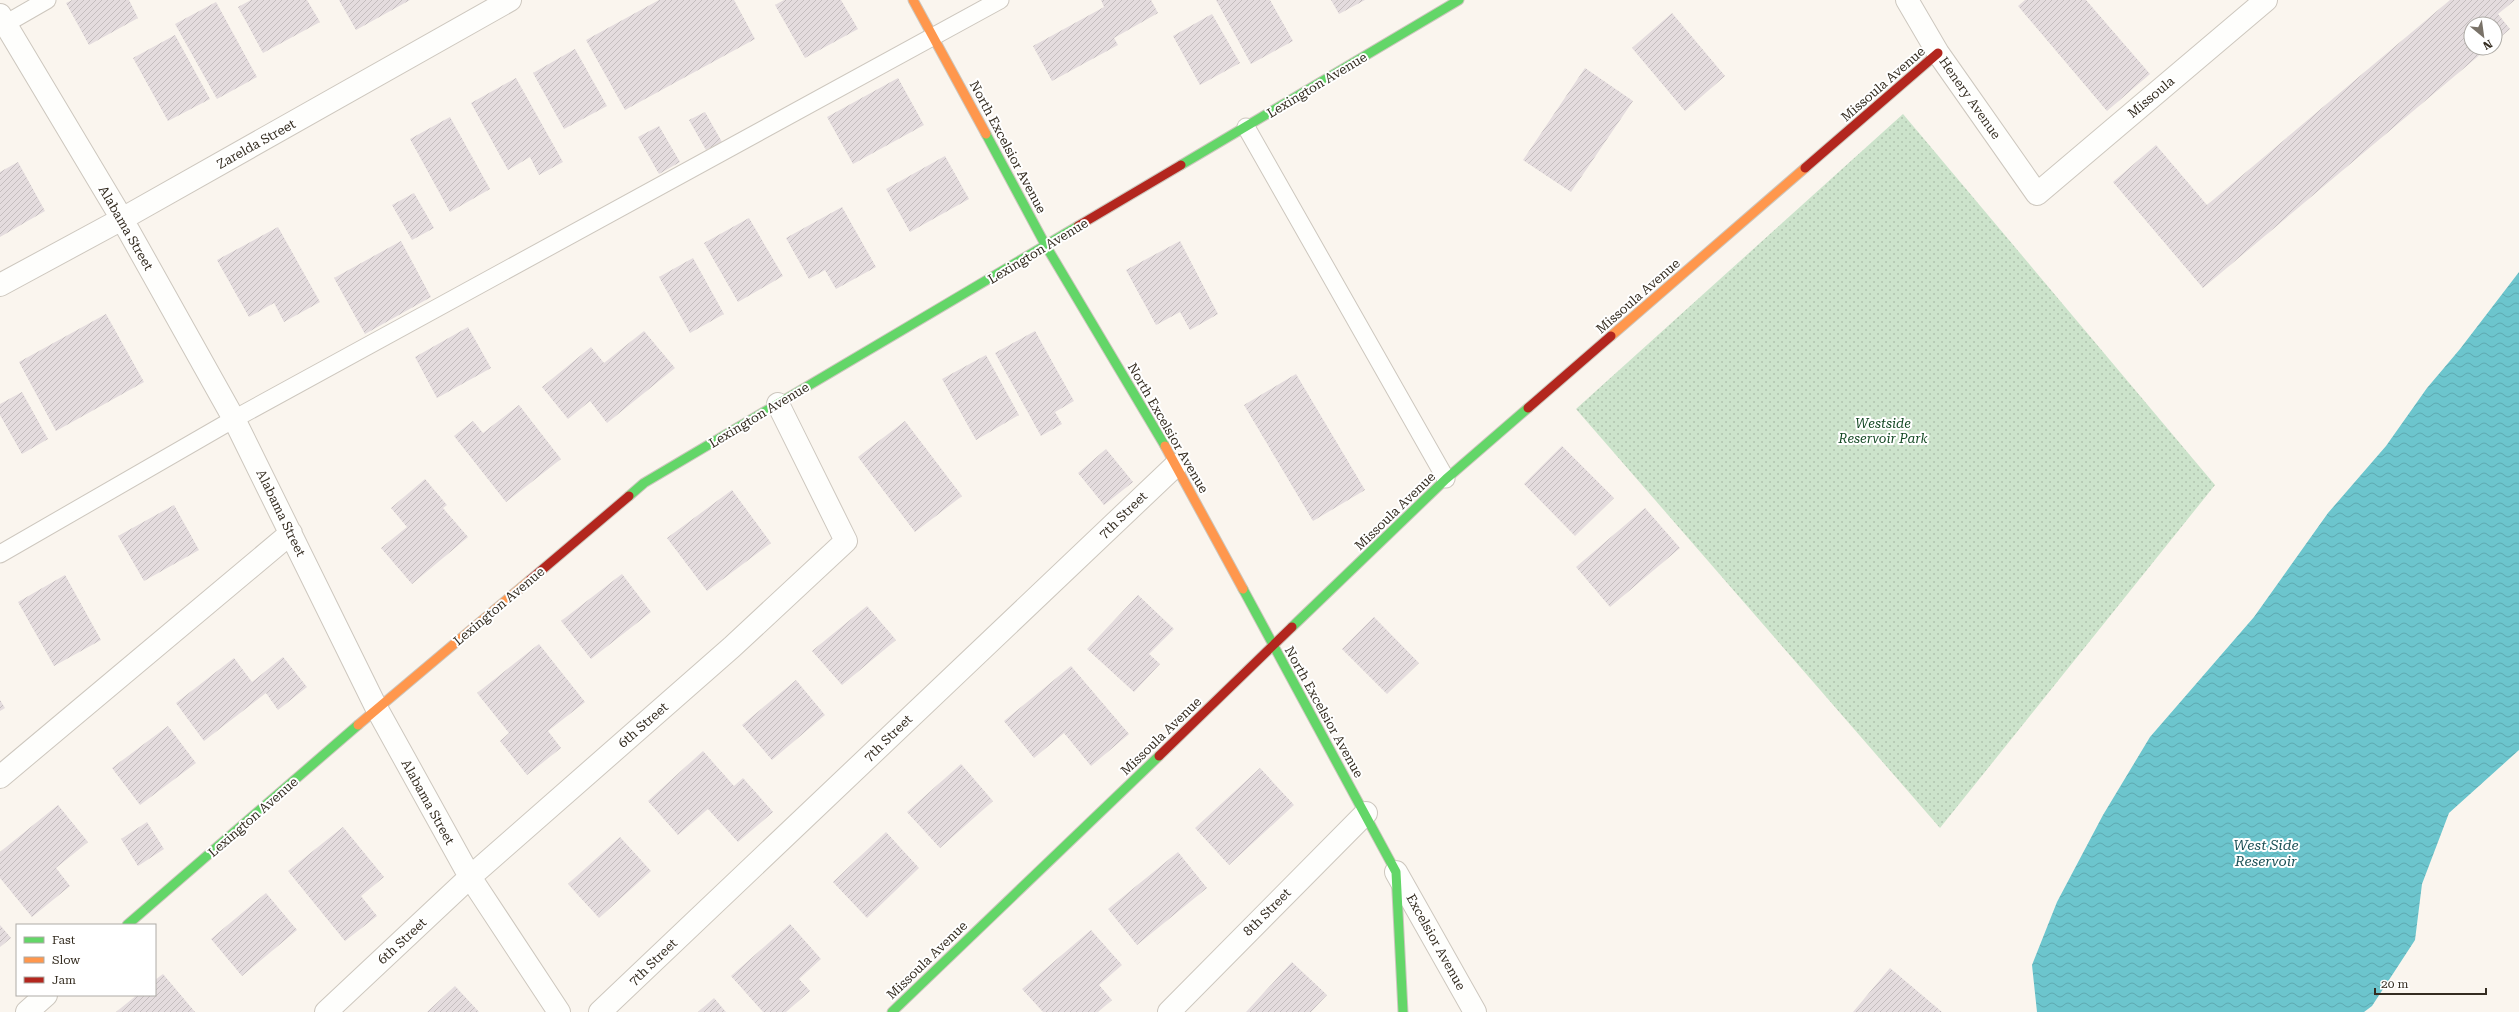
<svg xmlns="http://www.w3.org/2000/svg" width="2519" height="1012" font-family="'Roboto Serif',serif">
<defs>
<pattern id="park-dots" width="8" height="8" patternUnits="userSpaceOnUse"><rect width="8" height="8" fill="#cce3cb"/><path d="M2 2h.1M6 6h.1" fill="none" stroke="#b0c3ae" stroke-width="1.8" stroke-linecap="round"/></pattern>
<pattern id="water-waves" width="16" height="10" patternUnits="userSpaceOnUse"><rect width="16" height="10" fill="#6cc5cd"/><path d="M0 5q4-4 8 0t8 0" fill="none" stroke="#5ea9b0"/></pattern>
<pattern id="building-hatch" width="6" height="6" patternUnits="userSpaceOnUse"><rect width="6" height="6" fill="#e4dcde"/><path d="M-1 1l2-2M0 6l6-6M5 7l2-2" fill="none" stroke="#c4bdbe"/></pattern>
</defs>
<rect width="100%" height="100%" fill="#faf5ee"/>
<path fill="url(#park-dots)" d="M1903,114l312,371 -275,343 -364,-419z"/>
<path fill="url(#water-waves)" d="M2519,272v478l-70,63 -27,71 -7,56 -43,66 -8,6h-327l-5,-47 25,-63 46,-87 47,-78 104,-120 74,-104 58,-67 41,-58 33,-39z"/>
<path fill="url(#building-hatch)" d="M72,0h57l9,18 -49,27 -23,-42z
M251,0h56l13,22 -57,31 -25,-46z
M339,0h71l-54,30z
M659,0h75l21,39 -130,71 -39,-70z
M784,0h57l17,29 -53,29 -30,-53z
M1101,0h50l7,13 -44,25 4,7 -66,36 -19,-35 71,-39z
M1216,0h54l23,41 -42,23z
M1331,0h34l-26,14z
M2025,0h61l64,74 -43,37 -89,-105z
M2450,0h65l-17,14 12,15 -15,13v-18h-24v24h17l-285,240 -90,-106 43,-37 51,60z
M216,2l41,75 -40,22 -42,-75z
M1672,13l53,63 -40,35 -53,-63z
M1212,14l28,49 -40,22 -27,-49z
M175,35l35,64 -42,22 -35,-63z
M575,49l32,57 -43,23 -31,-56z
M1585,68l48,33 -62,91 -48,-32z
M516,78l47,84 -24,13 -9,-18 -22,13 -37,-67z
M898,78l26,47 -71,39 -26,-47z
M705,112l17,30 -16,8 -17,-30z
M450,117l40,72 -40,23 -40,-73z
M659,126l21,36 -21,12 -21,-37z
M945,156l24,43 -59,33 -24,-43z
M18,162l27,49 -45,26v-65z
M414,193l20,35 -22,12 -20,-35z
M842,207l34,60 -40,22 -11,-19 -16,9 -23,-41z
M749,218l34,58 -45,26 -34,-59z
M278,227l42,75 -36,20 -10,-19 -25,14 -32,-57z
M401,241l30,56 -66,37 -31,-56z
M1180,241l38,73 -28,16 -10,-18 -24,13 -30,-55z
M693,258l31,56 -34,19 -31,-56z
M106,314l38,68 -88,49 -37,-69z
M468,327l23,41 -54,30 -22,-41z
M644,331l31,37 -68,55 -17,-22 -22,18 -26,-32 49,-40 13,16z
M1035,331l39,70 -19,11 7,12 -21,12 -46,-83z
M986,355l33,60 -43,25 -34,-61z
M1296,374l69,116 -52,31 -69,-116z
M22,392l26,47 -26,15 -22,-39v-11z
M519,405l42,54 -55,43 -52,-66 19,-15 10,12z
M905,421l57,75 -47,36 -57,-75z
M1562,446l52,52 -39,38 -51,-52z
M1106,449l27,33 -29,23 -26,-32z
M425,479l22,26 -4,3 25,29 -56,47 -31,-36 26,-21 -16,-19z
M732,490l39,53 -64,48 -40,-53z
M174,505l25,45 -55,31 -26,-45z
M1645,508l35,40 -70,59 -34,-40z
M622,574l29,38 -60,47 -30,-38z
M65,575l36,65 -47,26 -36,-64z
M1138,595l36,34 -25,25 11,10 -26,28 -47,-43z
M867,606l29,34 -54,45 -30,-34z
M1374,617l45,46 -32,31 -45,-45z
M539,644l46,58 -37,29 13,17 -34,27 -27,-34 9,-8 -32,-40z
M283,657l24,30 -29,23 -12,-17 -62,48 -28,-38 58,-45 18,24z
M1071,666l58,68 -38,32 -27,-33 -30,25 -30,-37z
M796,680l29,35 -53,45 -30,-35z
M0,700l5,8 -5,3z
M168,726l28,37 -56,42 -28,-37z
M703,751l31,35 9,-8 30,34 -35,30 -30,-33 -30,26 -30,-34z
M961,764l32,37 -53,47 -33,-36z
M1260,768l34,37 -65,60 -34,-37z
M58,805l30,37 -32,26 14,18 -38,31 -32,-39v-26z
M147,822l17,27 -26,17 -17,-27z
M343,827l41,50 -23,19 16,20 -32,25 -57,-70z
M886,832l33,36 -52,50 -34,-36z
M620,837l31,34 -52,47 -31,-34z
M1178,852l29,36 -70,57 -29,-36z
M266,893l31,37 -55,46 -31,-37z
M790,924l31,35 -22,20 11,12 -24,21h-23l-32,-36z
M0,925l11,13 -11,9z
M1091,930l31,35 -23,20 13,15 -14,12h-55l-21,-23z
M1292,962l35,33 -16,17h-65z
M1890,968l52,44h-89z
M163,974l32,38h-79l21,-17h18v-15z
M455,986l24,26h-52z
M714,998l12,14h-28z"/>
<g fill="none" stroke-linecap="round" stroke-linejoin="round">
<g stroke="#cdc7be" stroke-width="19">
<path id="lane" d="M0,27l47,-27
M1246,127l200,352
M0,554l234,-135 766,-419"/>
</g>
<g stroke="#cdc7be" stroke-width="24">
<path id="street" d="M1907,0l31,53 99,141 229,-194
M0,15l122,204 112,200 143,290 93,168 89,135
M0,285l122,-66 388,-219
M0,777l291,-244
M1396,872l79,140
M27,1012l19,-17
M326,1012l144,-135 262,-230 114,-106 -68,-137
M600,1012l576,-547
M1169,1012l197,-199"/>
</g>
<g stroke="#cdc7be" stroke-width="11">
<path id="fast" d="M986,134l60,112 119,200
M1181,165l278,-165
M629,496l15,-13 434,-257
M1243,589l153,283 7,140
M1292,627l154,-148 82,-71
M127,925l231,-200
M892,1012l267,-256"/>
</g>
<g stroke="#cdc7be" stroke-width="11">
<path id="slow" d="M913,0l73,134
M1611,336l194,-168
M1165,446l78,143
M358,725l172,-145"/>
</g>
<g stroke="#cdc7be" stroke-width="11">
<path id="jam" d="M1805,168l133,-115
M1078,226l103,-61
M1528,408l83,-72
M530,580l99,-84
M1159,756l133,-129"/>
</g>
<use href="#lane" stroke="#fefefc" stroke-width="17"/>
<use href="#street" stroke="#fefefc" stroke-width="22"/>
<use href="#fast" stroke="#63d668" stroke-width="9"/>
<use href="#slow" stroke="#ff974d" stroke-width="9"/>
<use href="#jam" stroke="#b3261e" stroke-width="9"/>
</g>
<g text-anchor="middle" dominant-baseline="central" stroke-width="4" stroke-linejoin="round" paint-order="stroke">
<g font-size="13" fill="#342c20" stroke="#fff">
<text transform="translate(1883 84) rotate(-41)">Missoula Avenue</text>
<text transform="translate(1317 85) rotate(-31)">Lexington Avenue</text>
<text transform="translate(2151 97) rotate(-40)">Missoula</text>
<text transform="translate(1970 98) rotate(55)">Henery Avenue</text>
<text transform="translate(256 144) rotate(-29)">Zarelda Street</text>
<text transform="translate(1008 147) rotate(62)">North Excelsior Avenue</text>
<text transform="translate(126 228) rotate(60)">Alabama Street</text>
<text transform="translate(1038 251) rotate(-31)">Lexington Avenue</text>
<text transform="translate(1638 296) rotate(-41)">Missoula Avenue</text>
<text transform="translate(759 415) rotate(-31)">Lexington Avenue</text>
<text transform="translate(1168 428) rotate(60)">North Excelsior Avenue</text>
<text transform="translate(1395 511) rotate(-44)">Missoula Avenue</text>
<text transform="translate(281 513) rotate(64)">Alabama Street</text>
<text transform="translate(1123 515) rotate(-44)">7th Street</text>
<text transform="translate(499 606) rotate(-40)">Lexington Avenue</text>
<text transform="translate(1324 712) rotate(61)">North Excelsior Avenue</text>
<text transform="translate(643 725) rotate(-41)">6th Street</text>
<text transform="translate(1161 736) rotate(-44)">Missoula Avenue</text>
<text transform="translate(888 738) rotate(-44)">7th Street</text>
<text transform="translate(428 802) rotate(61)">Alabama Street</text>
<text transform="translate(253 817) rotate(-41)">Lexington Avenue</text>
<text transform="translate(1267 912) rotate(-45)">8th Street</text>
<text transform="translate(402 941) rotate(-43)">6th Street</text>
<text transform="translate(1436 942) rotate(61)">Excelsior Avenue</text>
<text transform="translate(927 960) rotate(-44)">Missoula Avenue</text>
<text transform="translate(653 962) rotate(-44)">7th Street</text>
</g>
<g font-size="13" font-style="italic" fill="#134823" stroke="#fff">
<text x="1883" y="423">Westside<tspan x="1883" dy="15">Reservoir Park</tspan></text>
</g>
<g font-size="14" font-style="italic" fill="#1b5056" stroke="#fff">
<text x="2266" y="845">West Side<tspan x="2266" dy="16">Reservoir</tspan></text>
</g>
</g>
<rect x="16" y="924" width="140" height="72" fill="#ffffff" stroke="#aeaba6"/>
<rect x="24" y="937" width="20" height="6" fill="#63d668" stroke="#aeaba6"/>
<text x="52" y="944" font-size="12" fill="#342c20">Fast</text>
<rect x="24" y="957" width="20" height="6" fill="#ff974d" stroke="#aeaba6"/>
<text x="52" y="964" font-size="12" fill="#342c20">Slow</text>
<rect x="24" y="977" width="20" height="6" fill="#b3261e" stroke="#aeaba6"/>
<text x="52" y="984" font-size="12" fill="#342c20">Jam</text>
<g transform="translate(2483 36) rotate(151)"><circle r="19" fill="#ffffff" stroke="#aeaba6"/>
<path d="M0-3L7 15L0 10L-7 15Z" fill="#797268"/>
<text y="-6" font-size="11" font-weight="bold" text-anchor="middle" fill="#342c20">N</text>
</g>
<path d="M2375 988v6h111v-6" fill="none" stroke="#342c20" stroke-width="2"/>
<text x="2381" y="988" font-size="12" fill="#342c20" stroke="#ffffff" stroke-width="3" paint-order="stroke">20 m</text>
</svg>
